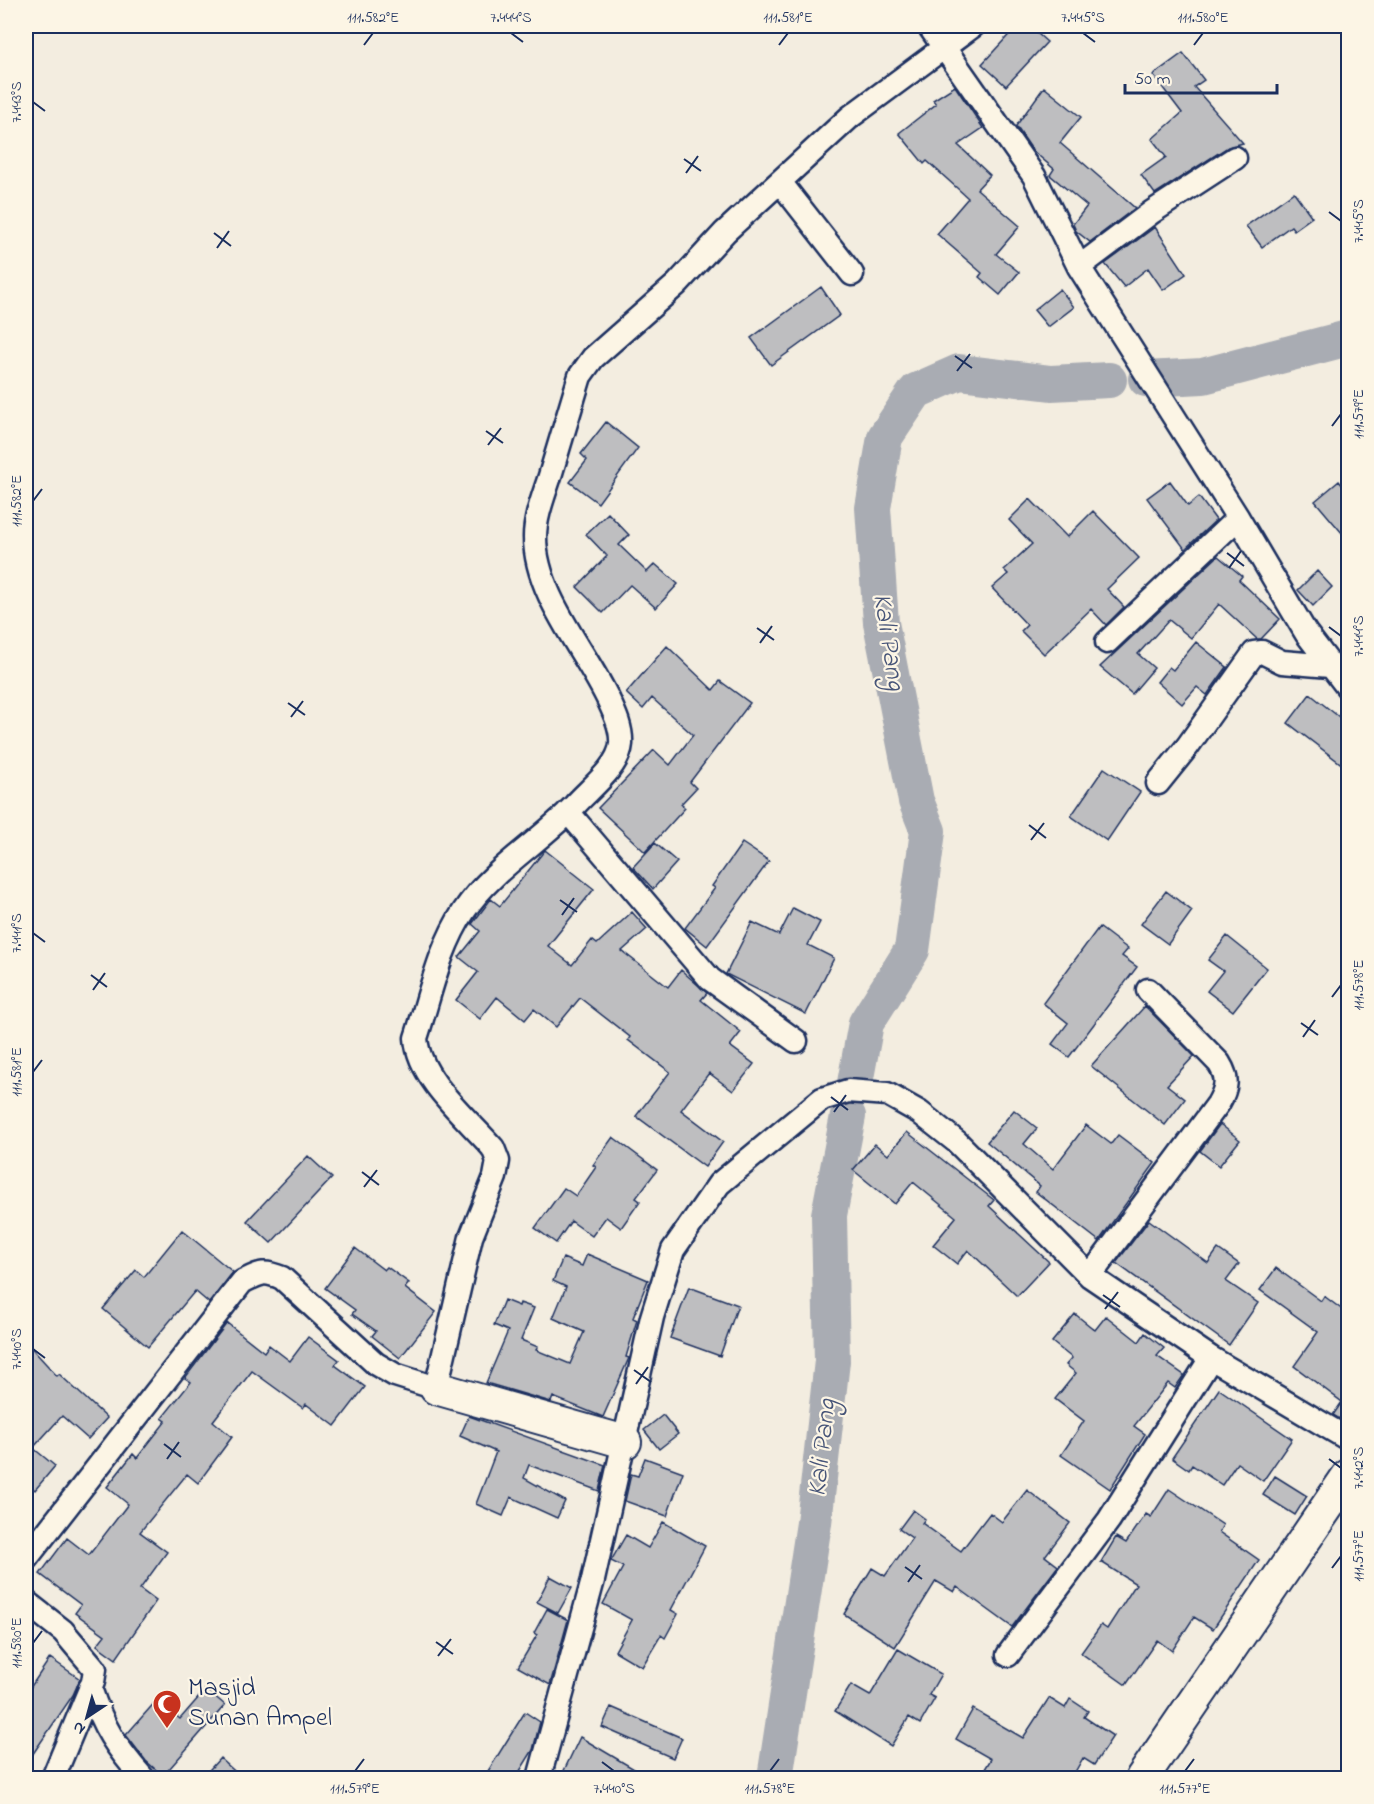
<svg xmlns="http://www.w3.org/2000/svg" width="1374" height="1804" font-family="'Indie Flower',sans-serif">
<rect width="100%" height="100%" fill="#f3ede0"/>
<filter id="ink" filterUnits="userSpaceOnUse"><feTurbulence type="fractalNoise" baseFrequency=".0167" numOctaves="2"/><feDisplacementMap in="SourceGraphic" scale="12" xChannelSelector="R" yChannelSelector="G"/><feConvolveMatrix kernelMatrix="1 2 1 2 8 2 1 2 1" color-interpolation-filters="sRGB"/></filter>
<g filter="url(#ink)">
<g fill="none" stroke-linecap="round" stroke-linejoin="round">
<path stroke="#a9acb3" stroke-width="36" d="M1146,379l57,-3 145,-38
M855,1083l11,-60 46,-73 16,-119 -12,-30 -35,-178 -8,-115 12,-71 31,-46 43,-19 92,11 58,-3
M775,1778l39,-255 18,-162 -3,-146 19,-99"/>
</g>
<path fill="#bebec0" stroke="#1b2f5e" stroke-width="1.5" d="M1017,26h12l18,16 -41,44 -24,-22z
M1183,53l21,27 -10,7 49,56 -15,4 -73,47 -14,-19 25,-18 -14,-18 30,-26 -29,-38z
M955,86l28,42 -25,17 32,30 -13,14 43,37 -24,28 23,18 -19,23 -21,-18 3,-4 -45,-39 31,-36 -41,-37 -3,3 -25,-31 37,-29 -3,-4z
M1044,87l37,30 -21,26 75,65 -45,34 -14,-11 -3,-7 14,-18 -37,-31 4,-6 -21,-18 -17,-25z
M1294,192l18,25 -18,13 -3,-4 -29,21 -16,-21z
M1155,227l31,47 -23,16 -15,-22 -24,19 -19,-23z
M821,287l19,28 -69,50 -20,-27z
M1060,289l14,18 -26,20 -14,-17z
M606,422l32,26 -40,55 -28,-21 17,-22 -6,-6z
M1170,481l18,25 11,-9 17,23 -31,29 -38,-51z
M1339,481l9,11v48l-33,-39z
M1030,499l37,38 26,-26 46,47 -32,31 17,18 -18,18 -15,-16 -47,45 -23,-23 6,-6 -35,-37 16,-14 -4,-4 28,-26 -23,-24z
M608,513l21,22 -10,10 28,27 8,-8 23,20 -22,24 -26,-23 -27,28 -26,-26 30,-31 -21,-22z
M1218,556l24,20 -3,4 41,39 -19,20h-4l-38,-35 -28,34 -22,-18 -31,34 16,14 -22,26 -32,-27z
M1317,571l15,16 -19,19 -15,-16z
M1196,642l31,25 -20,28 -10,-8 -15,17 -25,-22 12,-15 4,3z
M667,646l46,44 7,-9 30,22 -60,79 6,6 -15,16 4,4 -40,44 -47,-44 56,-58 16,15 23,-30 -41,-37 -9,11 -17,-16z
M1310,694l38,30v45l-60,-46z
M1104,768l36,24 -33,49 -36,-25z
M655,843l22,19 -24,27 -20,-22z
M742,843l27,18 -62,85 -22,-18 30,-40 -3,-2z
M545,850l49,39 -46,57 24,19 20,-25 5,4 35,-32 15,17 -25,22 46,36 13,-17 26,23 -6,7 40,32 -11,14 24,18 -21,27 -24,-18 -28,37 42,32 -18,25 -69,-51 34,-44 -42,-32 2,-3 -50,-39 -24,29 -22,-18 -9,11 -28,-23 -17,22 -24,-19 22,-28 -19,-15 21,-26 -8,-7 19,-25 9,7z
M1166,891l26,20 -24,33 -27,-20z
M793,908l27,14 -12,23 26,13 -28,56 -80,-40 26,-52 27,13z
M1099,927l29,22 -6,7 15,11 -68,90 -17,-13 16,-21 -25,-20z
M1227,936l40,32 -34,43 -26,-20 16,-20 -15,-11z
M1145,1006l49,50 -27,29 18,14 -20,26 -74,-59z
M1014,1110l23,18 -13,16 29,25 33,-44 25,19 7,-9 37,28 -56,78 -63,-49 4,-6 -53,-44z
M1220,1124l20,16 -21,26 -19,-15z
M907,1132l87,68 -5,6 60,56 -32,34 -49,-46 -11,14 -24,-19 23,-28 -43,-35 -18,22 -42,-34 22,-26 13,11z
M613,1137l44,33 -21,28 4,3 -19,27 -15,-11 -14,19 -21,-15 -15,22 -21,-15 29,-40 12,8 20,-29 -3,-2z
M308,1156l24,22 -61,65 -24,-22z
M1149,1220l59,43 10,-14 21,15 -13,17 32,22 -29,42 -113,-82z
M182,1230l51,42 -24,31 -14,-12 -47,56 -45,-38 33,-39 8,7z
M355,1248l29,22 3,-3 22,16 -4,5 31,24 -36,46 -28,-22 4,-5 -24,-17 3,-4 -30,-22z
M587,1254l61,26 -15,38 4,2 -11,37 3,1 -26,59 -50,-20 -2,5 -65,-19 22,-52 -14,-6 10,-25 15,6 1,-3 14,5 -13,32 17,7 -2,3 34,14 14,-32 -31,-14 13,-31 -13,-6 10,-23 19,8z
M1276,1268l45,33 3,-5 24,18v110l-15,-9 9,-13 -48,-36 24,-34 -58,-42z
M689,1287l49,18 -18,51 -50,-18z
M1075,1314l20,16 11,-14 33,26 6,-9 19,15 -7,8 27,19 -9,13 -7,-5 -34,43 11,8 -35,55 -49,-34 23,-34 -29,-22 21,-26 -10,-8 6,-7 -20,-16z
M227,1323l37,29 5,-7 21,16 18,-24 31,23 -4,5 30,22 -30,39 -29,-22 -3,4 -51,-37 -39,50 19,16 -34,46 -11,-9 -47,58 27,20 -27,37 16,12 -40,58 -19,-14 8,-10 -30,-22 6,-8 -41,-31 27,-36 22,17 39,-51 -21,-17 26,-33 4,4 29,-37 -4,-3 29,-36 -6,-4z
M26,1342l31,34 2,-2 48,44 -19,21 -26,-23 -29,32 22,18 -20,24 -9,-8z
M1219,1389l73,50 -29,42 -26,-18 -15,22 -30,-20 -3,5 -17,-12z
M663,1415l15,19 -19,15 -15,-19z
M469,1416l136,49 -6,26 -70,-26 -5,13 41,23 -8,17 -46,-21 -8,19 -27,-12 20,-52 -36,-16z
M645,1458l38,14 -16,44 -42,-15 6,-27 7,2z
M1275,1476l32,20 -12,19 -32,-20z
M1169,1489l54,36 -4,7 40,28 -46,69 -19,-12 -22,34 -15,-11 -31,45 -45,-32 20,-28 6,4 29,-45 -35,-22 15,-25 10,6 20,-29 5,3z
M1027,1490l43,33 -25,33 13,10 -46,61 -55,-40 -3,5 -18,-11 -41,66 -51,-33 28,-46 13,8 27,-38 -13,-9 14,-19 12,9 -3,4 39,28 29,-38 12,9z
M663,1522l42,24 -34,64 7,4 -13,24 -4,-3 -19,32 -27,-16 17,-31 -29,-16 20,-37 -12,-6 15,-26 22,13z
M550,1576l22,12 -14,25 -21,-11z
M547,1609l21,11 -18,65 -32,-18 19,-32 -3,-2z
M898,1649l43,25 -12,21 6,3 -15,26 -11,-7 -18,29 -56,-35 16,-26 19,11z
M50,1658l30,21 -7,16 -47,69v-70z
M206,1689l19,16 -62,71 -17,-15 -20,-26 31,-35 23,19z
M1049,1698l16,10 5,-9 18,12 -4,6 29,19 -19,29 -11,-7 -12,21h-92l12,-20 -35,-20 17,-30 50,29z
M611,1707l71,31 -9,20 -71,-31z
M525,1712l15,10 -7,28 -18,29h-32z
M580,1737l71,42h-91z
M220,1758l23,21h-42z"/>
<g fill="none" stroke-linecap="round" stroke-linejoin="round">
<g stroke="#1b2f5e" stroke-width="27">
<path id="street" d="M929,26l105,150 45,91 159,251 68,115 42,55
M780,182l72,92
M1079,267l73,-55 83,-54
M1107,642l131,-124
M1158,783l29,-36 67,-94 8,-1 20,10 48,4
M568,812l142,167 86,62
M1090,1276l128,-172c9,-16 11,-25 1,-41l-71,-73
M26,1559l216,-277c18,-9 21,-12 40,-4l94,86 19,11 41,13 35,-151 24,-60 3,-16 -5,-13c-27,-31 -74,-69 -77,-110 14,-42 23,-90 48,-127 28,-42 76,-69 111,-106 14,-16 44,-38 46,-61 1,-15 -6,-30 -12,-43 -23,-50 -74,-106 -74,-164 0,-20 9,-42 15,-61 10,-33 20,-67 30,-100l13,-18 84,-74 48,-52 125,-115 123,-91
M26,1602l37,29 32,38 -2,13 -40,96
M1008,1655l101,-135 102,-162
M90,1688c13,40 26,59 53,90
M539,1778l54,-198 59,-263 21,-67 46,-66 103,-85 26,-8 39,3 32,18 38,30 133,134 121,82 137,81"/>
</g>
<g stroke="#1b2f5e" stroke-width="36">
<path id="secondary" d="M436,1388l189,54
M1142,1778l206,-302"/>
</g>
<use href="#street" stroke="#fcf5e5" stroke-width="22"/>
<use href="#secondary" stroke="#fcf5e5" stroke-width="32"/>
</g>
</g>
<path fill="none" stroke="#1b2f5e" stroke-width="2" d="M511,33l12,9M1083,33l12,9M364,45l9,-12M779,45l9,-12M1194,45l9,-12M33,102l12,9M684,159l17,12M686,173l12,-17M1329,212l12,9M214,233l17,13M217,248l12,-17M955,356l17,12M957,371l13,-17M1332,426l9,-12M486,431l17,12M488,445l13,-17M33,501l9,-12M1227,553l17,13M1229,568l12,-17M1329,627l12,9M757,628l17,12M760,643l12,-17M288,703l17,12M291,717l12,-16M1029,825l17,13M1031,840l13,-17M560,900l17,12M562,915l12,-17M33,933l12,9M91,975l16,12M93,990l12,-17M1332,997l9,-12M1301,1023l17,12M1303,1037l12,-17M33,1072l9,-12M831,1097l17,13M834,1112l12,-17M362,1172l17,13M364,1187l13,-17M1103,1295l17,12M1105,1309l13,-17M33,1349l12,9M634,1370l17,12M636,1384l12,-17M164,1444l17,13M167,1459l12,-17M1329,1459l12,9M905,1567l17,12M1332,1568l9,-12M908,1582l12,-17M436,1642l17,12M33,1643l9,-12M438,1656l13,-17M602,1762l12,9M355,1771l9,-12M770,1771l9,-12M1185,1771l9,-12"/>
<defs>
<g id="mosque-pin" transform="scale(1.5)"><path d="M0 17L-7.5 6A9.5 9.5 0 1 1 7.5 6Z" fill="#c8321e" stroke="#fcf5e5"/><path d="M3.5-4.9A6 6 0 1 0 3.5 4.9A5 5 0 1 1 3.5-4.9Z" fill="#fff"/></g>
</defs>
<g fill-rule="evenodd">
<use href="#mosque-pin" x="167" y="1704"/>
</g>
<g text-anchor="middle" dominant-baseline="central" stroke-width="4.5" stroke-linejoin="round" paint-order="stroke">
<g font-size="26" fill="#1b2f5e" stroke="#fcf5e5" text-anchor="start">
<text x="188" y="1689">Masjid<tspan x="188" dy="30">Sunan Ampel</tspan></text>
</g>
<g font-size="27" font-style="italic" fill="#465478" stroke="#fcf5e5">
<text transform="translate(888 642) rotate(81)">Kali Pang</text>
<text transform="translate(823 1448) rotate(-84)">Kali Pang</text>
</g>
</g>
<rect width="1374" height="1804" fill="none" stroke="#fcf5e5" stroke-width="66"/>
<g transform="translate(87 1717) rotate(216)" stroke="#fcf5e5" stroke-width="4.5" paint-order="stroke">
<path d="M0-4.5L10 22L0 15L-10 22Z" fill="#1b2f5e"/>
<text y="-9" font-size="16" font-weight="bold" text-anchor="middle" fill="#1b2f5e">N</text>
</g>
<path d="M1125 84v9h152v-9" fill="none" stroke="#1b2f5e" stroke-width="3"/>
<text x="1134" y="84" font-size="18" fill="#1b2f5e" stroke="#fcf5e5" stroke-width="4.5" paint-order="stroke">50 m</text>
<rect x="33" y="33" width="1308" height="1738" fill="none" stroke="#1b2f5e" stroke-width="2"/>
<g font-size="15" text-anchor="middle" fill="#1b2f5e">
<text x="373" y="22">111.582°E</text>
<text x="511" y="22">7.444°S</text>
<text x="788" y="22">111.581°E</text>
<text x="1083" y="22">7.445°S</text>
<text x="1203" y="22">111.580°E</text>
<text transform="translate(16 102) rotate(-90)" y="5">7.443°S</text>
<text transform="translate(1358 221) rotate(-90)" y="5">7.445°S</text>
<text transform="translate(1358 414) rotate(-90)" y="5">111.579°E</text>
<text transform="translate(16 501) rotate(-90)" y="5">111.582°E</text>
<text transform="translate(1358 636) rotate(-90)" y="5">7.444°S</text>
<text transform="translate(16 933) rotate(-90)" y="5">7.441°S</text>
<text transform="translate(1358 985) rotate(-90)" y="5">111.578°E</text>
<text transform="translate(16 1072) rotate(-90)" y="5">111.581°E</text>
<text transform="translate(16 1349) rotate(-90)" y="5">7.440°S</text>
<text transform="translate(1358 1468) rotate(-90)" y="5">7.442°S</text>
<text transform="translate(1358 1556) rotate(-90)" y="5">111.577°E</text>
<text transform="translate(16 1643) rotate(-90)" y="5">111.580°E</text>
<text x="355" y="1793">111.579°E</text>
<text x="614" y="1793">7.440°S</text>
<text x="770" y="1793">111.578°E</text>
<text x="1185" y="1793">111.577°E</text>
</g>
</svg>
